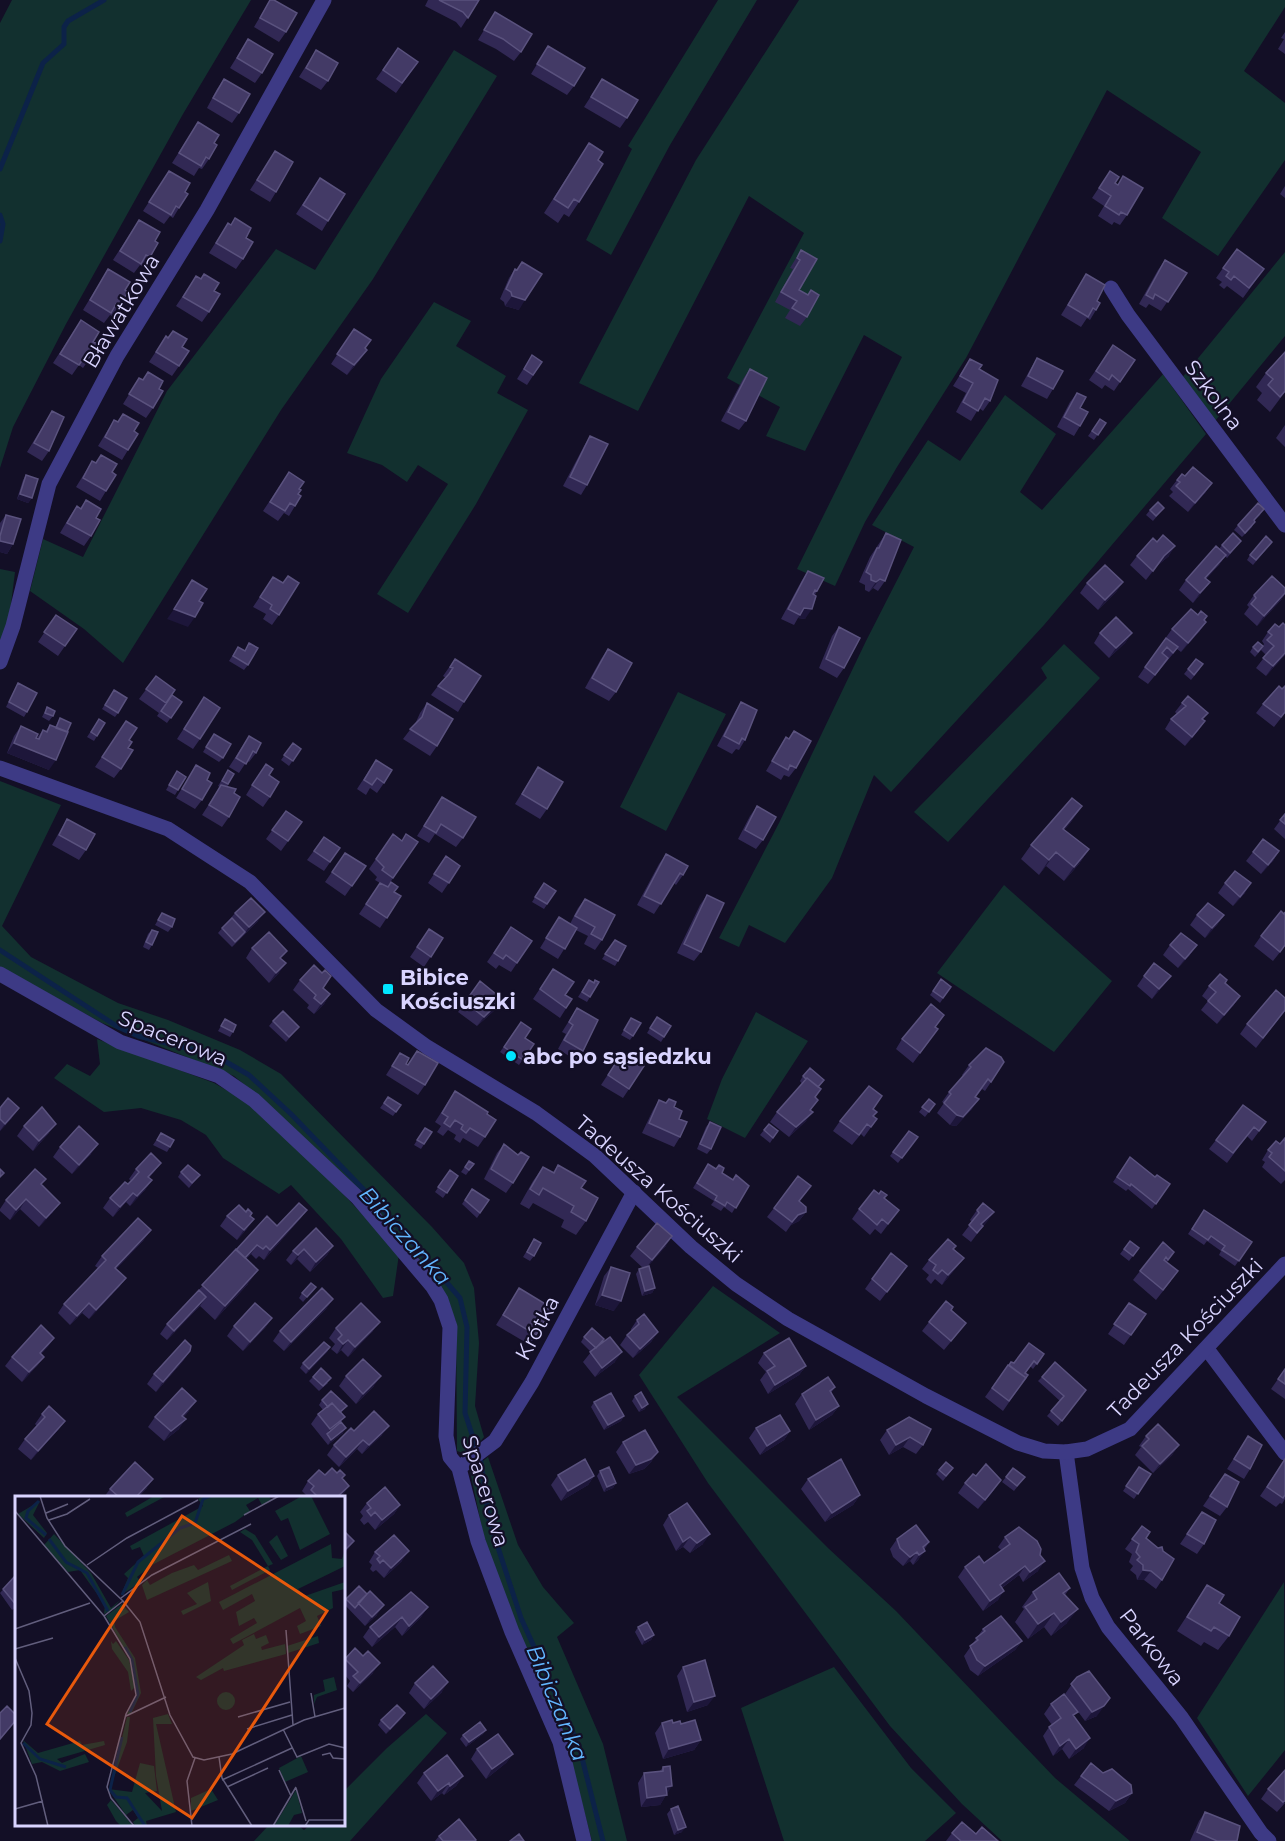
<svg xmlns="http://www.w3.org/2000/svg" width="1285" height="1841" font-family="Montserrat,sans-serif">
<rect width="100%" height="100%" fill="#130f26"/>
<path fill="#12302f" d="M12,0h239l-68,114 -117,210 -53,103 -13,41v-445z
M718,0h39l-87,145 -59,110 -25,-15 46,-91 -4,-3z
M799,0h486v7l-41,64 41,32v57l-67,96 -56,-38 39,-66 -94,-62 -141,268 -69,109 -32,55 -30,64 -38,-17 105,-212 -38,-22 -59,116 -39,-15 14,-29 -53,-29 77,-145 -55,-37 -111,215 -59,-28 117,-223z
M454,50l43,26 -124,203 -92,131 -158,253 -39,-34 -54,-38 13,-52 40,18 84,-166 109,-142 39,21z
M1285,252v84l-70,85 -34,-42z
M434,302l37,19 -15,25 50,30 -9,17 31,17 -52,94 -68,109 -31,-19 71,-110 -30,-19 -11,17 -25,-17 -35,-12 34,-74z
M1163,374l43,60 -162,191 -153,167 -17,-17 -42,103 -47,65 -36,-18 -10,22 -20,-9 60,-115 87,-182 48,-94 -42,-22 56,-85 32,21 45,-66 51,39 -36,58 22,18z
M0,569l15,3 -7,56 -8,19z
M1064,644l36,34 -152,164 -34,-30 133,-134 -6,-10z
M678,692l48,22 -60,117 -46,-24z
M0,781l61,24 -59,121 29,31 87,46 50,17 72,30 41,24 151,153 32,36 10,25 5,55 -4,63 9,31 -15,18 -12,-4 -1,-130 -13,-27 -183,-196 -26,-22 -132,-53 -102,-56z
M1004,885l108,96 -58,71 -117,-79z
M756,1012l52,29 -63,97 -38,-19 15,-40z
M97,1039l117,44 42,24 92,92 51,55 -6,42 -10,2 -42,-59 -50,-54 -12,9 -56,-36 -17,-23 -25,-15 -40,-12 -37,4 -50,-34 13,-14 23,12 10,-12z
M713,1286l67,47 -103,64 151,151 68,63 159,167 75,63h-128l-40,-37 -72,-78 -182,-243 -69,-108z
M488,1457l30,88 25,42 31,36 -17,14 46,107 24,97h-35l-27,-102 -49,-109 -32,-92 -14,-67z
M1284,1582l1,168 -37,46 -51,-78z
M834,1667l77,101 45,45 -31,28h-141l-43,-133z
M426,1714l21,19 -97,108h-96l15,-16h28l7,5 6,-5 34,-1v-33l43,-43z"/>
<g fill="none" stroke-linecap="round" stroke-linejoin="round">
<path stroke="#0c2248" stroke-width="5" d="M0,169l43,-106 21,-19v-17l4,-6 36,-21
M0,215l3,9 -3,17
M0,950l118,77 20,9 76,19 35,20 42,39 101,105 68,79 7,29 -2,86 16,49 8,58 32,98 58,128 24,95"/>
<path stroke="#3d3a85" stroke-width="15" d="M1111,288l17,27 157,210
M0,662l13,-36 36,-142 68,-128 90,-146 117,-210
M0,974l120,68 99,34 35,24 103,97 76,90 8,13 9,27 -4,109 4,21 9,11 19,73 34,91 48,110 24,99
M1207,1349l78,104
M1066,1452l16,116 10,30 16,29 73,90 80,116 8,8
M459,1468l36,-27 37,-59 102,-190"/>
<path stroke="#3d3a85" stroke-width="15" d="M0,768l168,61 82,53 126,128 51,37 109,66 59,43 96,91 45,37 52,35 138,77 92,47 26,8 22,1 21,-3 43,-20 155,-165"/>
</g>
<path fill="#312854" d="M270,0l16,32 -7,10 -25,-15z
M428,0h51l-18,28 -5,-6 -31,-16z
M495,12l26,40 -7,9 -18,-12 -18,-9z
M1285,32v22l-7,-5 6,-10 -3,-1z
M248,39l14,34 -7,10 -25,-15z
M548,46l26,40 -7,9 -36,-21z
M398,48l20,14 -22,31 -20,-14z
M316,50l12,31 -7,9 -22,-13z
M224,79l15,34 -7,10 -25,-15 10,-19z
M602,79l25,39 -7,10 -36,-21z
M198,122l16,21 -5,16 -7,10 -3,-1 -5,8 -22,-13z
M589,143l9,17 -19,42 -10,15 -5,-3 -6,9 -14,-10z
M275,151l1,41 -6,10 -20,-12z
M169,171l16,21 -6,16 -6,10 -3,-2 -6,8 -21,-13z
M1110,171l5,12 12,32 -7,10 -6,-3 -2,3 -14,-9 6,-10 -12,-8z
M1285,186v12l-5,-4z
M313,188l15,33 -6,10 -26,-17z
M139,220l16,21 -5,16 -7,10 -3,-2 -6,8 -21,-13z
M228,223l18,15 -3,21 -7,10 -27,-16z
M801,250l-2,40 9,5 3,-5 -4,27 -7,9 -15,-8 5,-8 -15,-8 18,-33 -3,-1z
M1165,260l22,13 -26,38 -12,-7 -3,4 -7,-4 19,-34z
M522,262l-3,48 -14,-4 -1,-4 -4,-3 9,-21 6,-9 2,1z
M1223,268l41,1 -21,29 -16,-12 -3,3 -5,-4 3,-3 -6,-4z
M108,269l17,21 -6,16 -7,10 -2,-1 -6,8 -21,-13z
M204,274l5,38 -7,10 -26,-16 20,-30 4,3z
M1086,274l11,27 -1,9 -6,10 -3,-2 -6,9 -20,-12z
M81,320l12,22 -3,16 -7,10 -4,-3 -7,10 -19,-12z
M354,329l6,31 -13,15 -16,-11z
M166,336l16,11 -3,19 -7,10 -23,-14z
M1113,345l22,15 -21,31 -9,-6 -3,4 -13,-9z
M532,355l10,7 -15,23 -10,-6z
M1037,358l16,31 -6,10 -26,-13 10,-18z
M970,359l9,10 11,32 -7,10 -4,-3 -8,13 -15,-9 10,-19 -13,-7z
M750,369l-4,52 -7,9 -18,-9 22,-42z
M148,372l11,17 -6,19 -7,10 -23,-14 16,-26 3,2z
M1266,373l19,19 -15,20 -13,-12 5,-7 -6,-6z
M1077,393l3,15v18l-6,10 -17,-9 13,-25z
M52,411l-3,40 -7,10 -15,-9z
M123,414l11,17 -6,19 -6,10 -24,-14 16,-26 3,2z
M1100,419l6,4 -12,17 -6,-4z
M1285,425v22l-9,-9z
M590,436l-3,49 -6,10 -18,-9 21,-40z
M101,455l11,17 -6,19 -6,10 -24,-14 16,-26 4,2z
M289,472l10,17 -1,5 3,2 -12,20 -5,-3 -6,8 -15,-10z
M26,475l6,23 -4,5 -11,-4 6,-19z
M1185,476l27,7 -7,10 -17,19 -19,-16 4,-4 -3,-3 7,-9z
M86,500l10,18 -5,18 -7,10 -24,-13 10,-17 7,-10 3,2z
M1164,508l-11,13 -7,-6 4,-5z
M1261,514l-7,7 -2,6 -10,10 -8,-7 4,-5z
M6,515l7,29 -6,10 -7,-2v-29z
M886,533l-1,48 -7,10 -5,-3 -4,4 -4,-2v-5l-6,-3 11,-25z
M1241,541l-14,17 -2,-2 -6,9 -13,14 4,3 -7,9 -10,12 -14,-13 7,-10 33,-31 3,-4z
M1269,546l-16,19 -6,-5 3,-5z
M1137,556h32l-12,10 -11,14 -16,-15z
M808,571l9,20 -2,4 -10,24 -7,-1 -4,7 -13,-6 21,-39z
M273,577l6,38 -7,10 -9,-6 3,-5 -13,-7z
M1123,582l-7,10 -18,18 -18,-17 7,-10z
M1285,588v6l-4,6 -24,26 -13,-12 5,-7 -2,-2 7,-10z
M56,615l21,14 -19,27 -20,-14z
M1198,615l9,1 -3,5 2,1 -7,10 -18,20 -4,-3 -29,35 -10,-7 34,-48z
M1285,625v30l-19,21 -10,-8 10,-13 -5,-5 -6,7 -5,-5 3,-5 10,-1 1,-2 -2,-3 6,-9z
M839,627l5,41 -7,10 -18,-10 13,-32z
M1100,633h32l-7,10 -16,15 -15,-15z
M238,647l10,18 -4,5 -15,-9z
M608,649l8,43 -7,9 -24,-13 16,-29z
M455,659l9,43 -6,10 -27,-17 7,-9 8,-8 -3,-2z
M1188,669h12l-9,11 -7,-6z
M156,676l16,19 10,7 -15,21 -10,-7 2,-3 -20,-14z
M18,683l9,29 -3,5 -18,-10z
M1285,686v27l-11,14 -18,-14 7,-9z
M111,695l7,18 -3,4 -13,-8z
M204,697l-4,42 -7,10 -16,-10z
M741,702l4,38 -6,10 -3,-1 -4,5 -15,-8 18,-34z
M427,703l10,43 -7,10 -27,-17 13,-17 4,-9z
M1182,703l26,10 -5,6 -5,12 -13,15 -20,-17 6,-10 6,-5 -2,-2z
M47,707l6,9 -4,5 -7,-4z
M60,718l-11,52 -42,-17 7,-17 7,-10 16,12 6,-8 2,2 5,-7 5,2z
M99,719l6,4 -11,18 -7,-4z
M126,721l3,19 -1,8 -7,21 -7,9 -19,-11z
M794,731l2,37 -7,9 -5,-2 -3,5 -15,-9 20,-34 3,2z
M214,734l9,24 -4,4 -16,-10z
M249,736l7,17 -7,9 -2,-1 -8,12 -10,-6z
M293,743l8,6 -12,17 -8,-6z
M376,760l8,23 -7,10 -7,-5 -4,7 -9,-6z
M196,765l6,35 -7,9 -19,-11z
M538,767l9,42 -7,10 -25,-15z
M228,770l6,4 -7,13 7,6 -5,24 -7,10 -20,-12 18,-28 -2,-1z
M177,771l1,19 -3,5 -9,-5z
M259,774l10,1 1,22 -7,10 -17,-12z
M442,797l21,41 -7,9 -21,-13 -6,9 -12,-7z
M757,806l6,34 -7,9 -18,-10 12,-23z
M286,811l16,11 -21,29 -15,-12z
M1285,814v25l-11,-10z
M67,819l19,31 -7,10 -27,-15 9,-16z
M1072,821l-8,9 25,19 -10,15 -15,17 -18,-15 -7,9 -18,-16 10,-14z
M393,834l9,7 16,1 -31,45 14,9 -21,32 -21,-14 21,-31 -5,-3 2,-3 -8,-8z
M324,837l16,11 -16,23 -17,-11z
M1279,851l-6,10 -12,13 -15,-13 7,-9z
M345,853l21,13 -21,30 -20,-14z
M666,854l17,21 -7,10 -2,-2 -20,31 -17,-9 22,-41z
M446,856l14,10 -18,27 -14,-10z
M544,883l12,8 -12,18 -12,-7z
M1225,883l20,10 -12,13 -15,-13z
M707,895l-6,57 -7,9 -17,-8 23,-48z
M585,899l17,41 -7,10 -11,-6 4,-8 -12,-6 -18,29 -18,-11 19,-31 11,7 8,-16z
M162,913l10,14 -4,5 -13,-7z
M235,913l23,8 -26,26 -14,-14z
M1284,914l1,32 -12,15 -19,-15 7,-10z
M1197,915h27l-7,10 -12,13 -15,-13z
M511,927l21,14 -21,31 -12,-7 -3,4 -9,-7z
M429,929l14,9 -19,29 -14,-10z
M152,930v15l-3,5 -6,-3 5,-13z
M615,940l3,21 -3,5 -13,-7z
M1170,945l20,10 -12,13 -15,-13z
M252,948l30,11 -3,14 -10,10 -23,-25z
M553,969l12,26 7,4 -12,19 -27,-19z
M322,973l1,15 7,6 -6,10 -10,10 -7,-6 2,-3 -16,-15 7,-10z
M1144,976h27l-19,23 -15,-13z
M941,979l10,8 -11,16 -10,-8z
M589,980l5,3 -4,14 -3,5 -9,-5z
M480,981l16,28 -19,17 -19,-14z
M1209,986l31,10 -7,10 -16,18 -16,-14 7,-9 -6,-5z
M1285,998v13l-29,37 -16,-14 7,-10z
M577,1008l6,43 -6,10 -19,-12 8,-15 -4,-2z
M657,1017l14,9 -10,16 -14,-9z
M631,1018l2,18 -3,4 -9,-5z
M225,1019l8,13 -3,5 -12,-6z
M273,1021l26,6 -13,15 -17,-16z
M521,1022l4,16 9,6 -15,21 -19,-13z
M935,1027l3,2 -25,34 -17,-14 6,-10z
M417,1051l8,34 -7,10 -32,-20 14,-22 6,11 1,1z
M622,1053l7,36 -6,9 -22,-13z
M969,1065l22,17 -6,9 -3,-2 -6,8 -4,12 -16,17 -6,-1 -13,-12 7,-10 -2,-1 7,-10 14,-16 -1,-1z
M803,1076l15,11 -7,23 -5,11 -17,16 -19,-15 7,-10 25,-28 -2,-3z
M455,1091l32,23 -2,23 -7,10 -15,-9 -3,5 -6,-4 2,-4 -8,-5 -5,6 -6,-4 4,-6 -6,-4z
M388,1097l13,8 -8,11 -13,-8z
M669,1099l10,20 1,18 -6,10 -32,-14 11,-23 6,-10 7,3z
M929,1099l6,5 -10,13 -6,-5z
M0,1108l12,10 -12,13z
M873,1109v7l4,3 -13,18 -3,-3 -9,11 -19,-14 7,-10z
M710,1122l1,27 -4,5 -10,-5 9,-22z
M1266,1122l-14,19 -5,-5 -20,27 -18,-14 7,-9z
M769,1124l9,7 -8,12 -10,-8z
M24,1126l25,7 -16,18 -16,-15z
M425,1128l7,4 -11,17 -7,-4z
M909,1131l9,6 -20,26 -8,-7z
M161,1133l9,14 -3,5 -14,-7z
M1285,1138v42l-4,4 -19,-17 3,-5 -3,-2 6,-10 12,-6z
M504,1144l9,39 -7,10 -22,-14 13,-26z
M60,1147l31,7 -19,20 -19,-17z
M1130,1157l25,20 15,7 -18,25 -24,-20 -2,2 -13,-9z
M469,1161l5,3 -8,11 -5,-3z
M161,1163l-12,15 3,2 -7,10 -15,16 -4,-4 -13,15 -10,-9 7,-10 21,-17 -2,-2 7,-10z
M708,1164l25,16 16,6 -17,27 -8,-6 -3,4 -10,-6 3,-4 -21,-13z
M558,1165l23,23 5,33 -10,14 -15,-8 3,-7 -31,-17 -4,6 -9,-5 13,-23 10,-14 10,5z
M450,1170l8,6 -15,22 -8,-6z
M181,1172l19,3 -11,13 -11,-11z
M41,1185l12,27 -14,15 -19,-18 -10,11 -10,-9v-2l6,-9z
M472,1189l17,11 -12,18 -15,-14z
M884,1198l15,12 -18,24 -6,-5 -5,6 -18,-16 7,-10z
M800,1202l6,10 -7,9 -8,4 -5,7 -19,-15 7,-9z
M307,1210l-7,9 -36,41 -5,-4 -3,3 -5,-5 -5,5 2,25 -33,36 -15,-14 -33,34 -7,-6 7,-10 69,-74 41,-24z
M977,1210l17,2 -23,30 -9,-7 10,-13 -2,-2z
M1204,1210l48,32 -17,24 -16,-11 2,-4 -14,-10 -3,4 -16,-11z
M227,1216h23l-3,13 -10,11 -17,-14z
M534,1239v17l-4,5 -7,-4z
M144,1240l-28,29 10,9 -7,9 -30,32 -7,-6 -12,12 -12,-12 6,-9 34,-36 -3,-2 7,-10z
M1130,1241l9,7 -10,13 -9,-7z
M333,1246l-6,9 -17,17 -13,-13 -6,6 -5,-5 7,-9z
M666,1246l-19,21 8,21 -3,5 -10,3 -6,-22 3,-5 4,-1 -13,-12 7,-9z
M954,1249l10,9 -22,27 -7,-6 -4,5 -5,-5 3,-4 -7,-6 7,-9z
M1174,1252l-7,10 4,19 -15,19 -23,-20 7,-9z
M907,1266l-27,35 -15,-12 7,-10z
M611,1267l3,44 -19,-6 9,-29z
M316,1287l-13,15 -4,-4 3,-5z
M519,1288l17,47 -6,10 -34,-20z
M333,1299l-7,10 -42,42 -11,-10 7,-10z
M1129,1303l17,11 -22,31 -16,-11z
M951,1310l8,22 -15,18 -22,-19 7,-9z
M272,1318l-7,10 -22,23 -16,-15 7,-10z
M637,1320l21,12 -7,10 -18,16 -13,-13 7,-10 4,-4v-2z
M336,1328l37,3 -25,26 -7,-7 -4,4 -6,-5 4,-5 -6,-6z
M584,1337l31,25 -20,15 -12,-15 8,-10 -10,-10z
M54,1338l-13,16 3,3 -7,9 -15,16 -17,-16 7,-9z
M330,1347l-3,5 -21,22 -6,-6 3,-5z
M764,1353l42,13 -7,9 -31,19 -8,-14 6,-8 -8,-9z
M1044,1354l-11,15 -3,-3 -4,7 2,2 -25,36 -18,-14 23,-32z
M184,1360l-28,32 -9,-8 7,-10z
M1285,1369v30l-14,-10z
M346,1376l28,10 -18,18 -17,-18z
M313,1377l15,6 -9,8 -10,-10z
M1042,1377l44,13 -28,36 -11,-10 13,-15 -22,-20z
M835,1387l-4,6 8,13 -7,9 -23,15 -14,-26 7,-10z
M635,1396l10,13 -6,3 -7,-11z
M322,1400l25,6 -6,7 2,20 -15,12 -17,-21 7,-10 5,-4 -4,-5z
M594,1402l30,14 -3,5 -17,9 -13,-23z
M189,1411l-5,6 -5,12 -15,12 -16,-14 7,-10z
M42,1414l23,7 -7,9 -27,30 -13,-11 7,-10 12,-13 -2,-2z
M756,1428l34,3 -6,9 -24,15 -11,-17z
M931,1429l-8,16 -7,9 -13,-7 -14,8 -9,-15 7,-10z
M354,1431l28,4 -20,19 -5,-5 -18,18 -12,-12 7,-10z
M1146,1436l33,9 -7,10 -19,18 -18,-18 6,-8 -2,-1z
M1248,1436l2,33 -6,10 -17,-10z
M623,1442l35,10 -7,10 -7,7 -15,5 -13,-22z
M1285,1459v40l-3,5 -2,-1 -4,4 -16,-11z
M1139,1467l12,7 -17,25 -11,-8z
M953,1468l-10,13 -7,-7 3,-4z
M1013,1468l12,9 -11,14 -12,-9z
M600,1471l16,12 -3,5 -9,4 -7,-16z
M337,1473l8,2 -3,3 1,17 -3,2h-35l1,-2 -4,-4 6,-10 17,-6z
M1225,1474l2,33 -7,9 -17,-10z
M558,1475l36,1 -6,9 -27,16 -10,-16z
M976,1476l18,14 -16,19 -20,-16 7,-10z
M808,1479l52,16 -7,10 -28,17 -24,-33z
M147,1488l-9,9h-34l6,-8z
M367,1503l33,2 -6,9 -19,16 -7,-8 -4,3 -4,-5 3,-4 -3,-4z
M1202,1512l2,32 -7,10 -17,-10z
M669,1515l34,29 -13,9 -7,-6 -7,4 -13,-26z
M1142,1526l4,12 16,42 -6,9 -12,-9h-7l-1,-5 -6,-5 3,-4 -4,-4 3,-8 -7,-5z
M1005,1537l35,18 -2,16 -15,11 -4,-7 -17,13 -4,12 -15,11 -25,-34 7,-10 19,-4 17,-13 -3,-3z
M897,1539l32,3 -11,18 -5,5 -3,-4 -7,5 -10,-9 -3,-8z
M375,1552l27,9 -18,17 -8,-8 -3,2 -3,-3 2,-4 -3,-3z
M16,1575v34l-1,-1 -3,2 -12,-17z
M1207,1585l12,18 10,33 -11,14 -14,-8 -3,4 -24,-15z
M1070,1588l-5,7 2,28 -16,13 -7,-9 -16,12 -13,-17 9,-13 -2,-2 11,-15z
M367,1594l10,21 -12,11 -21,-22v-2l2,-3z
M428,1607l-7,10 -19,19 -7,-9 -23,20 -9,-10 7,-10z
M638,1627l16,8 -3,5 -9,5 -7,-13z
M983,1629l39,12 -7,9 -37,26 -8,-6 -6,-14z
M355,1648l8,8 10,17 -20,19 -6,-6 3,-5 -6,-7v-14z
M683,1667l25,38 -21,7 -10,-36z
M1077,1677l20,39 -12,5 -20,-27z
M415,1683l27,9 -18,17 -15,-16z
M1051,1704l23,13 10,31 -15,11 -7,-10 -9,7 -10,-20 6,-9 3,-2 -8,-11z
M405,1713l-3,5 -16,16 -8,-9 3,-5z
M662,1723l19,1 20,16 -7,10 -31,9 -8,-26z
M486,1730l-3,4 -17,13 -6,-8 3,-4z
M477,1749l36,5 -7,9 -20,16 -15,-20z
M663,1767l4,26 -7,12 -19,2 -3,-24 6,-10 16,-2z
M424,1773l39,3 -7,10 -12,9 -2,-2 -11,8 -14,-18z
M1081,1776l51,17 -7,10 -16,8 -35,-26z
M1268,1789l17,14 -8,9 -16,-13z
M671,1809l11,23 -8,3 -7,-21z
M1205,1812l32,29h-47l9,-20z
M952,1833l24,1 22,7h-52z
M439,1836l36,5h-40z"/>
<path fill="#1d163a" d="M512,296l13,4 -6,10 -14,-4z
M367,350l-7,10 -13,15 7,-10z
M1212,483l-7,10 -17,19 7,-9z
M20,494l12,4 -4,5 -11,-4z
M0,541l13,3 -6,10 -7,-2z
M1175,546l-6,10 -12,10 -11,14 18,-24z
M1226,555l-7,10 -21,22 7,-9z
M880,579l-7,9 -4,4 7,-10z
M1123,582l-7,10 -18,18 7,-10z
M1210,582l-7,9 -10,12 7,-10z
M1285,593l-4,7 -24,26 7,-10z
M804,608l8,1 -7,10 -7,-1z
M174,609l21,8 -7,10 -21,-8z
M1206,622l-7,10 -18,20 7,-9z
M1132,633l-7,10 -16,15 7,-10z
M1285,653v2l-19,21 7,-10z
M1205,721l-7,10 -13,15 7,-9z
M14,743l42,17 -7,10 -42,-17z
M1082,806l-10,15 -19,23 10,-15z
M1089,849l-10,15 -15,17 10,-14z
M1279,851l-6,10 -12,13 7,-9z
M1056,852l-10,14 -7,9 10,-15z
M1251,883l-6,10 -12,13 7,-9z
M265,912l-7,9 -16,16 7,-10z
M1224,915l-7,10 -12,13 7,-10z
M1197,945l-7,10 -12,13 7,-9z
M286,963l-7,10 -10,10 7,-10z
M1171,976l-7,9 -12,14 7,-10z
M330,994l-6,10 -10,10 7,-10z
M1240,996l-7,10 -16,18 7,-9z
M502,999l-6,10 -19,17 7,-9z
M979,1099l-7,10 -16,17 -6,-1 7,-10z
M19,1108l-7,10 -12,13 5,-7z
M813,1112l-7,9 -17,16 7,-10z
M56,1124l-7,9 -16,18 6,-10z
M98,1144l-7,10 -19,20 7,-9z
M161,1163l-7,9 -13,14 7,-9z
M152,1180l-7,10 -15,16 7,-10z
M133,1193l-7,9 -13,15 7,-10z
M26,1199l-6,10 -10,11 6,-10z
M60,1203l-7,9 -14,15 7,-9z
M307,1210l-7,9 -36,41 6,-10z
M806,1212l-7,9 -8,4 -5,7 12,-17z
M994,1212l-7,10 -11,10 5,-8z
M254,1219l-7,10 -10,11 7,-10z
M151,1230l-7,10 -36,38 7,-10z
M672,1236l-6,10 -21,24 7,-10z
M257,1245l-6,9 -17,18 7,-10z
M333,1246l-6,9 -17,17 6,-10z
M304,1249l-7,10 -6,6 7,-10z
M964,1258l-7,9 -15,18 6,-10z
M258,1270l-10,14 -33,36 10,-14z
M126,1278l-7,9 -30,32 7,-9z
M655,1288l-3,5 -10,3 3,-5z
M602,1295l19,6 -7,10 -19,-6z
M206,1297l-6,9 -33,34 7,-9z
M333,1299l-7,10 -42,42 7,-9z
M89,1303l-7,10 -12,12 7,-9z
M272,1318l-7,10 -22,23 7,-9z
M380,1322l-7,9 -25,26 7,-10z
M658,1332l-7,10 -18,16 7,-9z
M54,1338l-6,9 -15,16 7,-10z
M348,1340l-7,10 -4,4 6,-10z
M330,1347l-3,5 -21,22 3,-5z
M190,1351l-6,9 -28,32 7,-10z
M622,1352l-7,10 -20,15 7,-9z
M44,1357l-7,9 -15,16 7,-10z
M806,1366l-7,9 -31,19 7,-9z
M381,1376l-7,10 -18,18 7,-10z
M196,1401l-7,10 -13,14 6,-9z
M648,1404l-3,5 -6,3 3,-4z
M839,1406l-7,9 -23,15 7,-10z
M624,1416l-3,5 -17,9 4,-5z
M345,1417l-7,10 -11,7 3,-5z
M186,1419l-7,10 -15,12 7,-10z
M65,1421l-7,9 -27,30 7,-9z
M389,1426l-7,9 -20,19 7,-9z
M346,1428l-3,5 -15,12 3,-5z
M790,1431l-6,9 -24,15 7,-9z
M910,1437l-7,10 -14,8 7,-10z
M363,1440l-6,9 -18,18 7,-10z
M1179,1445l-7,10 -19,18 7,-9z
M658,1452l-7,10 -7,7 -15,5 7,-9z
M594,1476l-6,9 -27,16 7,-10z
M153,1479l-6,9 -9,9h-2z
M1001,1480l-7,10 -16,19 7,-9z
M616,1483l-3,5 -9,4 3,-5z
M349,1486l-6,9 -3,2h-3z
M860,1495l-7,10 -28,17 7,-9z
M400,1505l-6,9 -19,16 7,-10z
M710,1534l-7,10 -13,9 7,-10z
M690,1537l-7,10 -7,4 7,-9z
M354,1541l-7,10 -3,3v-3z
M409,1551l-7,10 -18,17 7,-10z
M925,1551l-7,9 -5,5 6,-10z
M917,1552l-7,9 -7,5 7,-9z
M1045,1561l-7,10 -15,11 7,-10z
M1025,1566l-6,9 -26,19 7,-9z
M1143,1570l8,1 -7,9h-7z
M1004,1591l-6,9 -15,11 7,-10z
M384,1605l-7,10 -12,11 7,-9z
M428,1607l-7,10 -19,19 7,-10z
M1078,1609l-11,14 -16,13 10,-14z
M1054,1613l-10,14 -16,12 10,-15z
M402,1617l-7,10 -23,20 7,-10z
M654,1635l-3,5 -9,5 3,-5z
M1022,1641l-7,9 -37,26 7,-10z
M380,1663l-7,10 -20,19 7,-9z
M448,1682l-6,10 -18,17 7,-10z
M715,1696l-7,9 -21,7 7,-10z
M1110,1698l-13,18 -12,5 7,-9z
M405,1713l-3,5 -16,16 4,-5z
M486,1730l-3,4 -17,13 3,-5z
M1090,1738l-6,10 -15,11 7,-10z
M1069,1739l-7,10 -9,7 7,-10z
M701,1740l-7,10 -31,9 6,-10z
M513,1754l-7,9 -20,16 6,-10z
M463,1776l-7,10 -12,9 6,-9z
M449,1783l-7,10 -11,8 7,-10z
M672,1786l-12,19 -19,2 6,-9 19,-11z
M1132,1793l-7,10 -16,8 7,-10z
M686,1827l-4,5 -8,3 4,-5z"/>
<path fill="#433a66" stroke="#5a527e" stroke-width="1.5" d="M270,0h4l23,13 -11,19 -26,-14z
M439,0h40l-11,18 -5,-6z
M495,12l37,22 -11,18 -18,-13 -19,-9z
M248,39l25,15 -11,19 -25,-15z
M548,46l37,22 -11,18 -37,-22z
M398,48l20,14 -16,21 -19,-13z
M316,50l22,13 -10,18 -22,-13z
M224,79l26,15 -11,19 -26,-15z
M602,79l36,21 -11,18 -36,-21z
M198,122l21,13 -5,8 3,2 -8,14 -3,-2 -5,9 -22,-13z
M589,143l14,9 -5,8 5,4 -24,38 -5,-3 -6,9 -14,-9z
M275,151l18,11 -17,30 -19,-12z
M169,171l21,12 -5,9 3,2 -9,14 -3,-2 -5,9 -22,-13z
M1110,171l9,6 -4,6 3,2 5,-9 20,12 -16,27 -6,-3 -2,3 -14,-9 6,-10 -12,-8z
M320,178l25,16 -17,27 -25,-16z
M235,218l16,10 -5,10 7,4 -10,17 -27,-16 12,-20 3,2z
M139,220l21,12 -5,9 3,2 -8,14 -4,-2 -5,9 -21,-13z
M1237,249l27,20 -15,19 -15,-12 -3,4 -5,-4 3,-4 -6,-4z
M801,250l16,9 -18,31 9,5 3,-5 8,5 -12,22 -15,-9 5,-7 -16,-9 19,-32 -3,-2z
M1165,260l22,13 -19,29 -13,-8 -2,5 -7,-4z
M522,262l20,12 -17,26 -13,-4 -1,-4 -5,-3 9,-20 2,1z
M108,269l22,13 -5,8 3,2 -9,14 -3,-2 -5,9 -21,-13z
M204,274l15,9 -5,8 6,3 -11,18 -26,-15 13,-21 5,3z
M1086,274l19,11 -8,16 3,2 -4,7 -3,-2 -5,9 -20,-12z
M81,320l18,12 -6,10 5,2 -8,14 -5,-2 -6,9 -19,-11z
M354,329l17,11 -6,8 2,2 -13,15 -17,-11z
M173,331l14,8 -5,8 7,4 -10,15 -23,-14 10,-16 2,2z
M1113,345l22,15 -15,22 -8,-7 -3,5 -13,-9z
M1285,352v39l-5,6 -12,-12 5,-6 -7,-6z
M532,355l10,7 -9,13 -9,-6z
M1037,358l26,13 -10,18 -25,-13z
M970,359l12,6 -3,4 19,11 -8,21 -5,-3 -7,13 -15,-9 10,-19 -13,-7z
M750,369l17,9 -21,43 -18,-9z
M148,372l15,9 -4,8 4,2 -10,17 -24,-14 10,-16 4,2z
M1077,393l9,4 -6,11 8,4 -8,14 -16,-9z
M52,411l12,6 -15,34 -15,-8z
M123,414l16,9 -5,8 4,3 -10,16 -23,-13 9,-17 4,2z
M1100,419l6,4 -8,12 -6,-4z
M590,436l18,8 -21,41 -17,-8z
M101,455l16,9 -5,8 4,3 -10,16 -23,-13 9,-17 4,2z
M1193,467l19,16 -17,20 -19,-17 4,-4 -3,-2 5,-6 3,2z
M289,472l15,10 -5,7 2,1 -3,4 3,2 -6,10 -5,-3 -5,8 -15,-9z
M26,475l12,4 -6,19 -12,-4z
M86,500l15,9 -5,9 4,2 -9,16 -24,-13 10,-17 4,3z
M1158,502l6,6 -8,8 -6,-6z
M1258,503l6,6 -10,11 1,2 -10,11 -7,-8z
M6,515l15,4 -8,25 -13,-3v-5z
M886,533l15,7 -16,41 -5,-2 -4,3 -5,-2v-5l-5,-3 11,-24h2z
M1233,533l8,8 -11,12 -8,-8z
M1163,535l12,11 -11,10 -11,15 -16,-15 16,-18 4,4z
M1266,536l6,6 -16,18 -6,-5z
M1216,546l10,9 -21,23 5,4 -10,11 -14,-13z
M1105,565l18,17 -18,18 -18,-17z
M808,571l16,7 -7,13 -2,-1 -2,4 3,2 -4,13 -8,-1 -4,7 -12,-6z
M288,576l11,7 -20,32 -9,-6 2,-4 -12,-8 13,-20 10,6z
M1272,576l13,12v5l-21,23 -13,-12 5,-6 -2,-3z
M192,580l15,9 -8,12 4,2 -8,14 -21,-8z
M1191,609l7,6 3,-4 6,5 -3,4 2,2 -18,21 -16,-14z
M56,615l21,14 -12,17 -21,-14z
M1116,617l16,16 -16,15 -16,-15z
M1283,623l2,2v28l-12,13 -10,-8 11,-12 -7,-6 5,-5 -4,-3 7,-8 4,3z
M839,627l21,11 -16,30 -18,-9z
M1166,638l12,9 -5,6 -6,-6 -5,6 6,5 -13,17 -10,-8z
M1258,642l5,4 -5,6 -5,-5z
M249,643l9,5 -10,17 -15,-9 5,-9 7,4z
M608,649l24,14 -16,29 -24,-14z
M455,659l26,17 -17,26 -26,-16 11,-12 4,-6 -3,-1z
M1196,659l7,5 -9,11 -6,-6z
M156,676l19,14 -9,13 -20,-14z
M18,683l19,10 -10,19 -18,-10z
M1279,686l3,3 3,-3v26l-4,5 -18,-13z
M114,690l13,8 -9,15 -13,-8z
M172,695l10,7 -11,16 -10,-7z
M1188,696l20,17 -6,6 3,2 -13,16 -21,-18 15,-13 -4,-3z
M204,697l16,11 -20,31 -16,-10z
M741,702l16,8 -12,30 -3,-2 -3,6 -15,-8z
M427,703l26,16 -16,27 -27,-17 12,-12z
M47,707l8,4 -2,5 -8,-3z
M60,718l11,5 -4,9 -11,-4z
M99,719l6,4 -8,13 -6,-4z
M126,721l11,7 -8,12 3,2 -4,6 5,2 -12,19 -19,-12z
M50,725l18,7 -12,28 -42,-17 7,-17 17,8 -2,4 3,1 4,-9 4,2z
M794,731l17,10 -15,27 -6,-3 -2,5 -16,-9 14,-24 3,2z
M214,734l17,10 -8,14 -17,-11z
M249,736l12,7 -5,10 -3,-2 -7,13 -10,-6z
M293,743l8,6 -8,12 -9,-6z
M376,760l16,10 -8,13 -7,-5 -5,7 -8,-5z
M266,764l7,5 -4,6 10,7 -9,15 -18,-12z
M196,765l14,8 -3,7 5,3 -10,17 -20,-11z
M538,767l25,15 -16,27 -25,-15z
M228,770l6,4 -6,10 -6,-3z
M177,771l9,6 -8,13 -9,-5z
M221,785l15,4 -2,4 6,4 -11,20 -20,-12z
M442,797l34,20 -13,21 -22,-14 -5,9 -12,-7z
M1072,798l10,8 -19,23 26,20 -15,18 -18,-15 -7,8 -18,-15z
M757,806l19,11 -13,23 -18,-10z
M286,811l16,11 -14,19 -16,-11z
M1285,814v10l-5,-4z
M67,819l28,15 -9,16 -27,-15z
M393,834l9,7 4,-7 12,8 -25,36 -11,-8 2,-3 -8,-8z
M324,837l16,11 -10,14 -16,-11z
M1263,839l16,12 -11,14 -15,-13z
M345,853l21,13 -14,20 -20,-14z
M666,854l22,12 -5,9 -3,-2 -19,31 -17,-8z
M446,856l14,10 -11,17 -15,-9z
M1235,871l16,12 -11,14 -15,-14z
M391,882l7,5 -4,5 7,4 -14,22 -21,-14 14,-21 8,4z
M544,883l12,8 -9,13 -12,-7z
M707,895l17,8 -23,49 -17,-8z
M251,898l14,14 -16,15 -14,-14z
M585,899l30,16 -13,25 -11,-6 4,-7 -20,-11z
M1208,903l16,12 -12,13 -15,-13z
M1281,911l3,3 1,-2v33l-5,7 -19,-16z
M162,913l13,6 -3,8 -14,-7z
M559,917l18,11 -12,21 -19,-11z
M232,918l13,14 -10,10 -13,-14z
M511,927l21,14 -15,22 -11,-8 -3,4 -9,-6z
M429,929l14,9 -12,19 -14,-10z
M152,930l6,2 -6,13 -6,-3z
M269,932l18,19 -7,7 6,5 -10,10 -24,-25z
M1181,933l16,12 -12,14 -15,-14z
M615,940l11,6 -8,15 -13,-7z
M1154,963l17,13 -12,13 -15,-13z
M314,965l8,8 3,-3 6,6 -8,12 7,6 -9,10 -7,-6 2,-3 -16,-15z
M553,969l21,13 -9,13 7,4 -6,9 -26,-19z
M1220,974l7,6 -2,3 15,13 -16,19 -16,-14 8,-9 -7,-6z
M941,979l10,8 -8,11 -10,-7z
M589,980l5,3 1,-3 4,2 -9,15 -8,-5z
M480,981l22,18 -18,18 -19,-15z
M1276,990l9,8v12l-22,28 -16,-14z
M931,1004l13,11 -9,12 3,2 -18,24 -18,-14z
M577,1008l21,12 -15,31 -19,-11 9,-15 -4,-3z
M283,1011l16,16 -10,10 -16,-16z
M657,1017l14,9 -7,11 -14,-9z
M631,1018l10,5 -8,13 -9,-6z
M225,1019l11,6 -3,7 -12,-6z
M521,1022l10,7 -6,9 9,6 -11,16 -19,-13z
M986,1048l15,9 3,5 -13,20 -3,-3 -13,18 4,2 -16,18 -6,-2 -13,-12 7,-9 -2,-2 22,-25 -2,-2z
M417,1051l21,12 -13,22 -33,-19 8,-13 9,5 -3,6 2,1z
M622,1053l22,13 -15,23 -21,-14z
M810,1068l14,12 -6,7 -11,-9 -1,1 -3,-3z
M807,1078l14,11 -6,8 3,3 -8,10 3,2 -17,15 -19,-15z
M869,1086l13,10 -9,13 4,3 -4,4 4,3 -6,8 -4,-3 -8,11 -19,-14z
M455,1091l33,21 -1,2 9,6 -11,17 -15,-9 -4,5 -5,-4 2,-4 -8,-5 -5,7 -6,-4 4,-6 -6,-4z
M388,1097l13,8 -5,7 -12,-9z
M8,1098l11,10 -14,16 -5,-5v-11z
M669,1099l7,3 -2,5 8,4 -3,8 8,3 -7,15 -31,-14 10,-23 7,3z
M929,1099l6,5 -6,8 -7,-5z
M1243,1105l23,17 -7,9 -5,-4 -21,26 -17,-13z
M42,1107l14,17 -17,17 -15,-15z
M710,1122l11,5 -10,22 -11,-5z
M769,1124l9,7 -5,7 -9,-8z
M79,1126l19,18 -19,21 -19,-18z
M425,1128l7,4 -8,12 -7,-4z
M909,1131l9,6 -16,21 -9,-6z
M161,1133l13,7 -4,7 -13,-7z
M1285,1138v33l-16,-14 3,-4 -4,-3 8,-9 4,3z
M504,1144l14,11 3,-3 8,5 -16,26 -22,-14z
M151,1153l10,10 -13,14 4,3 -15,16 -4,-3 -13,14 -10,-9 15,-16 3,2 5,-5 6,-7 -3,-3z
M1130,1157l25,20 2,-2 13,9 -14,20 -25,-20 -1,2 -13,-9z
M469,1161l5,3 -5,6 -4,-3z
M708,1164l8,5 3,-4 5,3 -2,5 11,7 3,-5 13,11 -13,22 -9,-6 -2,4 -10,-6 2,-4 -20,-13z
M188,1165l12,10 -8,8 -11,-11z
M558,1165l28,16 -5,7 17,10 -12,23 -15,-9 3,-6 -31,-18 -4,7 -9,-6 13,-22 11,6z
M0,1169l4,4 -4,4z
M35,1169l11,10 -5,5 19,19 -14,15 -20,-19 -10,11 -10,-10z
M450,1170l8,6 -11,17 -9,-6z
M798,1176l13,10 -12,15 7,6v5l-8,3 -6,7 -18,-14z
M472,1189l17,11 -9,13 -15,-13z
M874,1190l5,4 2,-3 6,4 -3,3 15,12 -11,14 -6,-5 -5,6 -18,-16z
M299,1203l8,7 -37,40 -4,-4 -3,3 -6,-4 -12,13 -9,-8 31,-34 10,10z
M983,1203l11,9 -13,12 2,2 -6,7 -8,-8 10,-12 -2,-3z
M239,1205l7,7 2,-3 4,4 -2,3 4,3 -10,11 -17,-14z
M1204,1210l48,32 -13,19 -17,-11 3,-4 -14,-10 -3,4 -16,-11z
M138,1218l13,12 -36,38 11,10 -30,32 -7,-7 -12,13 -13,-12 42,-44 -4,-4z
M657,1223l15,13 -20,24 -15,-13z
M316,1228l17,18 -17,16 -12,-13 -6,6 -5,-4z
M534,1239l7,4 -7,13 -7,-4z
M948,1239l8,7 -3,3 11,9 -16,17 -6,-5 -4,4 -5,-4 3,-5 -7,-5z
M1130,1241l9,7 -6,8 -9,-7z
M1163,1242l11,10 -6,8 -2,-3 -2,3 14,11 -15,19 -23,-19z
M236,1249l22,21 -33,36 -23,-21z
M891,1253l16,13 -20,26 -15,-13z
M649,1266l6,22 -10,3 -6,-22z
M611,1267l19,6 -9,28 -19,-6z
M311,1283l5,4 -9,10 -5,-4z
M322,1288l11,11 -42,43 -11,-11z
M519,1288l33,20 -16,27 -33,-20z
M199,1290l7,7 -32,34 -7,-7z
M946,1301l7,6 -2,3 15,13 -15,18 -22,-19z
M255,1303l17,15 -22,24 -16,-16z
M361,1303l19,19 -25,25 -7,-7 -5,4 -5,-5 4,-4 -6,-7z
M1129,1303l17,11 -15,21 -17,-11z
M644,1314l14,18 -18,17 -13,-14 12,-11 -2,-4z
M41,1325l13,13 -14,15 4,4 -15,15 -17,-15z
M592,1328l12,11 -8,9 -12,-11z
M610,1337l12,15 -20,16 -12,-16z
M789,1338l17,28 -31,19 -8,-14 8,-5 -11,-13z
M185,1340l6,6 -1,5 -27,31 -9,-8z
M324,1342l6,5 -21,22 -6,-6z
M1029,1343l15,11 -7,10 -3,-3 -9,12 3,2 -6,8 4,-5 -17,-13 2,-3 3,1z
M363,1359l18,17 -18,18 -17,-18z
M1055,1362l31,28 -24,31 -11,-10 13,-15 -22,-19z
M1008,1365l18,13 -17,23 -17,-13z
M321,1368l10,10 -8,8 -10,-9z
M1285,1369v15l-7,-5z
M828,1377l7,10 -5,4 9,15 -23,14 -14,-26z
M182,1388l14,13 -14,15 4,3 -15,12 -16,-14z
M331,1391l16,15 -7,6 -8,-9 -4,4 -6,-7z
M641,1392l7,12 -6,4 -7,-12z
M611,1393l13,23 -16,9 -14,-23z
M332,1403l13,14 -15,12 -12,-15z
M49,1406l16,15 -27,30 -13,-12 20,-22 -3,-3z
M374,1411l15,15 -20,19 -6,-5 -17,17 -12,-12 17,-17 3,3z
M780,1415l10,16 -23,15 -11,-18z
M909,1417l22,12 -8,16 -13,-8 -14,8 -9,-15z
M341,1422l5,6 -15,12 -4,-6z
M1158,1424l21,21 -19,19 -18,-18 7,-7 -3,-3z
M645,1430l13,22 -7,7 -15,6 -13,-23z
M1248,1436l14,9 -12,24 -16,-10z
M585,1459l9,17 -26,15 -10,-16z
M841,1459l19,36 -28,18 -24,-34z
M1285,1459v36l-2,3 -16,-11z
M135,1462l18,17 -17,18h-17l-9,-8z
M946,1462l7,6 -7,8 -7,-6z
M986,1464l15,16 -16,20 -20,-17 8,-9 3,2z
M609,1467l7,16 -9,4 -7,-16z
M1139,1467l12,7 -13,20 -12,-8z
M332,1468l5,5 3,-3 5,5 -3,3 7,8 -12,11h-19l-7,-7 3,-4 -6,-5 11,-11 6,5z
M1013,1468l12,9 -8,9 -11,-9z
M1225,1474l14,8 -12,25 -17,-11z
M385,1487l15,18 -18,15 -7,-8 -4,4 -4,-5 4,-3 -4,-5z
M687,1503l23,31 -13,9 -7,-6 -7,5 -14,-27z
M1202,1512l14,8 -12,24 -17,-10z
M916,1525l13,17 -6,5 2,4 -6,4 -2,-3 -7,5 -10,-9 -3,-9z
M1142,1526l8,6 -4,6 12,10 4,-1 1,4 11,8 -12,21 -11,-9 -8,-1v-5l-6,-5 3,-3 -4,-5 3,-8 -7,-5z
M1019,1527l18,14 4,8 -1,6 5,6 -15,11 -5,-6 -25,19 4,6 -14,10 -25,-34 14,-11 5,7 26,-19 -5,-7z
M344,1531l10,10 -10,10z
M394,1535l15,16 -18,17 -8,-8 -3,3 -3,-4 3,-3 -5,-4z
M1059,1573l11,15 -7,5 15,16 -17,13 -7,-9 -16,11 -13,-17 12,-8 -4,-7z
M16,1575v30l-13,-16z
M1207,1585l17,10 -5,8 21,14 -11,19 -15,-9 -3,4 -24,-14z
M359,1586l8,8 -12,14 -9,-9z
M370,1591l14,14 -12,12 -14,-14z
M411,1592l17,15 -19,19 -7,-9 -23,20 -9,-10z
M1001,1616l21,25 -37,25 -8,-6 -7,-14 8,-6 -2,-2 9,-7 -2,-2z
M647,1622l7,13 -9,5 -7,-13z
M355,1648l8,8 5,-5 12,12 -20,20 -7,-7 5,-4 -13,-13z
M705,1660l10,36 -21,6 -11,-35z
M433,1666l15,16 -17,17 -16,-16z
M1089,1671l21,27 -6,8 -12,6 -21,-28 6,-7z
M1064,1694l14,18 -5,3 17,23 -14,11 -7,-10 -9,7 -11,-19 12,-9 -10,-14z
M397,1705l8,8 -15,16 -9,-9z
M7,1706l9,9v5l-16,19v-26z
M672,1720l1,3 7,-2 1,3 14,-4 6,20 -32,9 -7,-26z
M480,1722l6,8 -17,12 -6,-7z
M498,1734l15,20 -21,15 -15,-20z
M447,1755l16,21 -13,10 -1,-3 -11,8 -14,-18z
M1091,1763l12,10 9,-4 19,16 1,8 -16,8 -35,-25z
M670,1766l2,20 -6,1 1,8 -20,3 -3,-25 19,-2v-4z
M1285,1770v31l-2,1 -15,-13z
M678,1806l8,21 -8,3 -7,-21z
M1205,1812l35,14 -3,15h-20l-20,-9z
M459,1819l17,21 -1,1h-32l-4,-5z
M962,1822l14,12 6,-7 16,14h-37l-9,-8z
M519,1834l5,7h-14z"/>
<g fill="#00e5ff" stroke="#130f26" stroke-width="2">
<rect x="382" y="983" width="12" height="12" rx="3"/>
<circle cx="511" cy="1056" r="6"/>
</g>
<g text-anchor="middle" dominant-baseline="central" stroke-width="4.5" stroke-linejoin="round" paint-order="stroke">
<g font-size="21" fill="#d9d4ff" stroke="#130f26">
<text transform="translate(121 311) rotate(-59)">Bławatkowa</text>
<text transform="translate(1214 395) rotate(53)">Szkolna</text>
<text transform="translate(173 1038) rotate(22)">Spacerowa</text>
<text transform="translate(659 1189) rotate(41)">Tadeusza Kościuszki</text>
<text transform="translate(537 1328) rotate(-62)">Krótka</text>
<text transform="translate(1185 1338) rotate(-46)">Tadeusza Kościuszki</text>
<text transform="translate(486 1491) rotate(73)">Spacerowa</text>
<text transform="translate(1152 1647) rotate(52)">Parkowa</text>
</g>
<g font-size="21" font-weight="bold" fill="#d9d4ff" stroke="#130f26" text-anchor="start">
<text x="400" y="977">Bibice<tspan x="400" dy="24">Kościuszki</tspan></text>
<text x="523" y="1056">abc po sąsiedzku</text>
</g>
<g font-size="22" font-style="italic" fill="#62b6ff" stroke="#130f26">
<text transform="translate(405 1236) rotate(48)">Bibiczanka</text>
<text transform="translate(557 1703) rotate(67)">Bibiczanka</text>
</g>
</g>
<g transform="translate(15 1496)">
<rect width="330" height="330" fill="#130f26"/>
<path d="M139,0h12l-39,21 -2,-4zM188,0h66l2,4 -9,5 -4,-7 -12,7 4,6 -15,11 -83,43 -15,12 4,5 -20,13 7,-17 -4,-4 20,-18 -4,-9 -8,3 -2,-4 73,-40 -5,-7zM287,0h9l19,38 -30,16 -12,-32 -7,3 -6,-10zM25,5l-7,14 14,18 -3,5 -26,-24zM230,33l10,6 18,29 -5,2 2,4 -38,20 -2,-4 38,-20 -16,-26 -12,-8zM39,38l37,39 20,35 9,-8 -8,10 -8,4 1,-9 -25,-35 -12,2 -24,-27zM262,39l11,21 -7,4 -12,-18zM316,48l1,14 10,1 3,-9v16l-47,23 7,7 40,-14v7l-13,3 1,16 -16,8 4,10 -21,8 -3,-8 9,-5 -6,-13 -67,36 -3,-5 27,-16 -3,-5 -15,8 -3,-14 19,-11 -3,-7 -29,16 -4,-8zM214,59l3,6 -85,39 -5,-15 5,-5 3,5 22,-12 22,-8 4,5zM193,86l3,19 -28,14 -2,-4 16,-7 -10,-11zM107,108l7,8 -15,9 1,6 20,31 6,35 -10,21h-4l10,-19 -7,-36 -24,-43zM239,138l2,5 10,-4 3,8 -8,4 1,3 23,-6 1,10 -62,17 -1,-3 -22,12 -5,-3 48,-32 -2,-5zM303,140l1,7 -31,10 -1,-7zM96,145l2,3 3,-3 13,19 6,27 -4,4 -3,-19 -16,-23zM319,181l3,13 -20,7 -3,7v-9l11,-4 -2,-11zM202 205a9 9 0 1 1 18 0a9 9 0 1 1-18 0ZM153,218l4,10h-16l20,88 -30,9 1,5h-12l-2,-4 5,-4 -5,-8 -7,5 -18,-26 24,3 8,-29 14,3 3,25 -12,2 17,18 -6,-35 -3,-58zM112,221h3l-3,25 -17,46zM8,244l15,13 42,-12 2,4 22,-4 1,4 -48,14 5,4 23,-9 4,8 -29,9 -18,-9 -10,2zM286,260l7,16 -23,10 -6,-14zM196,293l7,11 -27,11v-13zM281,294l6,23 -8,2 -6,11h-14zM96,304l22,26h-12l-5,-5 -9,-16z" fill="#12302f"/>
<path fill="none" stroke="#0c2248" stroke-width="3" d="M24,5l-11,10 -2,7 20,17M34,43l17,23 21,11 21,38M107,99l16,-33 42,-34 15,-5 8,-24 7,-3M110,151l7,13 6,34 -8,18M107,241l-12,53 6,7 11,1 18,28M8,247l17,16 26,8"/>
<path fill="none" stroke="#625e7d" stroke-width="1.5" d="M25,0l7,22 18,28 58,55 17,21 30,93 23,42 11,3 28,-6 72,-34 41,-12M0,15l89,105 26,43 6,36 -10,19 -19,73 4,11 23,28M31,17l22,-9M229,19l35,-19M34,24l18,-6 23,-15M72,69l40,-27 71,-38M106,102l31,-23 99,-51M89,120l19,-15M0,133l75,-26M271,134l7,95M0,153l38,-11M0,162l14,33 3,22 -1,12 -10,18 15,33 12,50M296,197l4,24M111,220l40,-19M223,221l52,-15M232,233l45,-14M268,233l14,28 32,-13 16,4M307,259l8,-2 3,5 12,1M204,261l3,21 30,48M330,263v40M264,274l12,26M207,284l70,-32M212,291l41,-19M281,292l10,33M0,313l28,-8M177,330l-5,-45 8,-23M258,330l23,-39M290,330l4,-6h36"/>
<path fill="#e8590c" fill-opacity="0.15" stroke="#e8590c" stroke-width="3" d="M167,20l145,95 -135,207 -145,-94z"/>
<rect width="330" height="330" fill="none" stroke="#d9d4ff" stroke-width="3"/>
</g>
</svg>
